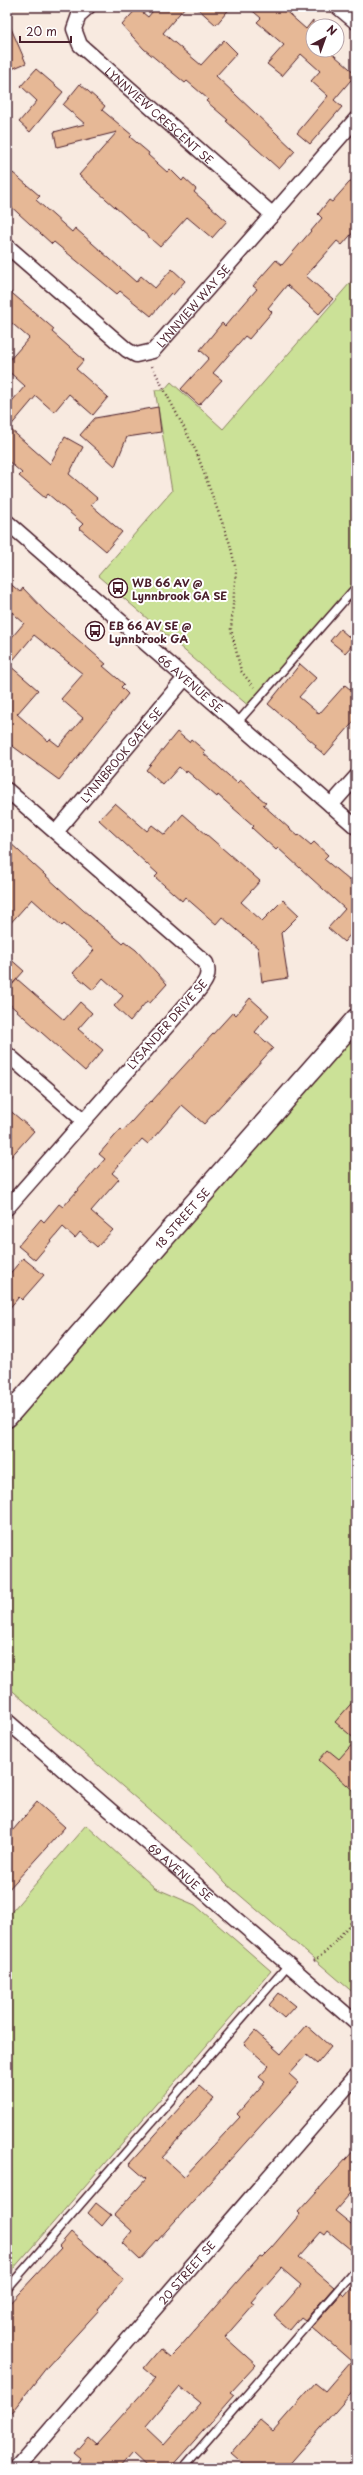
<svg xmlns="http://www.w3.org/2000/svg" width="363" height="2475" font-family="'Playpen Sans',sans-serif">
<rect width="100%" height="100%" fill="#f8eae0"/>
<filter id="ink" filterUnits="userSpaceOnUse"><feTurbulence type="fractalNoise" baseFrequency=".025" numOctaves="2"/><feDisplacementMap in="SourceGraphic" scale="8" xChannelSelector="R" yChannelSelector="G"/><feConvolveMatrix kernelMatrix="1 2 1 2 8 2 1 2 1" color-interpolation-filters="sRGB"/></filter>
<g filter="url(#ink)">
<path fill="#cbe197" stroke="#8a8061" d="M356,276v312l-105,120 -153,-132 74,-85 -17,-101h9l7,-8 52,47z
M356,1019v976l-128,-110 -36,-38 -185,-161v-269z
M86,1825l69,63 40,17 76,66 -264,305v-359z"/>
<path fill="#e6b896" stroke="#4a1f2b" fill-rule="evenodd" d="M156,7h29l-22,26 38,32 23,-25 13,13 -21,23 79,75 -16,18 -53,-48 2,-1 -22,-19 2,-2 -21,-18 -2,2 -41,-34 -22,-24 15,-17 11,9z
M196,7h35l-15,18z
M248,7h33l25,22 7,-9v30h15l28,24 -22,26 8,7 -32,37 -13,-11 31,-37 -17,-15 9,-10 -19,-17 -19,22 -15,-12 17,-19 -27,-23 4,-4z
M7,19l19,44 -19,8z
M36,69l27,23 -33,40 -11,-10 18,-21 -16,-15z
M80,84l25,22 -3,4 30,25 -2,2 19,16 -1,2 19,17 3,-3 12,12 2,-3 12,11 -2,3 33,29 -15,17 -25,-21 -27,30 -81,-72 38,-43 -60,15 -3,-15 31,-8 -22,-19z
M13,173l27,23 -4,4 36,32 3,-4 61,54 5,-6 14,12 17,-19 13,12 -12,14 -2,-2 -20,23 -31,-25 -3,3 -63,-52 -2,2 -45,-41v-22z
M356,175v54l-14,16 -5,-4 -31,35 27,23 -14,15 -32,-29 -19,23 4,4 -23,27 -4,-3 -32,37 9,7 -23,25 -18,-16 28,-31 -9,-8 22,-27 3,3 32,-37 -4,-3 23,-26 6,5 40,-47 -4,-4 11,-14 3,2z
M7,289l47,40 -2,3 32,28 -8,9 32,28 -15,18 -24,-21 -15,18 -18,-16 -27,32 41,36 15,-27 18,10 -14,27 28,24 -6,7 31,27 -16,19 -27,-23 4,-4 -35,-30 -3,4 -26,-22 3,-3 -15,-13v-53l18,-21 -18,-16v-7l22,-25 -22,-19z
M158,407l3,25 -34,5 -12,29 -35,-31 15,-17z
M7,581l13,11 3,-4 23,24 60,52 -3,2 21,18 -3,3 7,7 -69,86 -52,-38v-99l17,-20 -17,-15zM34,635l49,39 -22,25 22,19 -24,28 -9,-7 -2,2 -31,-27 21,-24 -29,-25z
M340,629l15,13 -10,11 -15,-12z
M300,664l16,14 -17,19 20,17 26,-29 11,9v25l-31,36 -10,-8 1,-2 -48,-41z
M177,732l12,10 2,-3 14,12 -2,2 34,30 3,-3 26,23 -3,2 35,31 1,-1 12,10 3,-3 14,13 -4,4 32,27v42l-12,14 -16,-14 17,-19 -67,-61 -2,2 -24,-22 2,-2 -36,-31 -1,2 -30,-26 -1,2 -7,-6 -16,18 -17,-15z
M115,803l32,28 5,-6 13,10 18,-21 77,67 -19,21 21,19 21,-21 16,15 -18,18 7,45 -26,4 -4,-34 -36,-31 -6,7 -31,-27 -3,4 -27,-24 3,-3 -59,-54z
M7,840l76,70 39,33 2,-2 12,9 31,34 -17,19 -3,-2 -17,20 -16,-15 9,-10 -20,-18 -10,12 -20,-17 21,-23 -30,-26 -2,2 -30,-27 -25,28z
M7,956l17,15 -17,19z
M17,979l47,41 16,-18 12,11 -14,16 25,21 -18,21 -78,-69v-11z
M250,998l19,17 -14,17 18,16 -69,76 -22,-19 -34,39 -6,-5 -30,34 7,6 -28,32 22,19 -16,17 -17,-15 -5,6 -12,-11 -28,33 -17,-14 23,-27 3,3 15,-18 4,3 42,-48 -6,-5 22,-25 2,2 27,-30 1,1 82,-90 3,3z
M7,1108l27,23 -27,30z
M23,1258l21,17 -22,25 -3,-3 -12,14v-34z
M356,1698v95l-37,-33 9,-10 11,9 17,-19 -21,-18z
M37,1802l28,25 -58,64v-54z
M279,1993l16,13 -11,12 -15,-13z
M306,2025l25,22 -14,17 -11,-9 -17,19 10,9 -159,177 -18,-17 10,-12 -18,-16 32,-36 -17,-15 70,-78 15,13 -52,58 22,20 56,-60 -3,-3 28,-32 -6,-5 10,-11 -25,-22 11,-13 26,23z
M356,2148v39l-21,24 21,17v26l-28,-23 -3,4 -4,-3 -22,25 35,30 -29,33 -4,-3 -11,13 -16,-14 27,-31 -20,-17 -30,34 3,2 -29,33 31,28 -25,27 4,3 -65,73h-22l-16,-15 -13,15h-45l7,-9 -7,-6 14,-16 8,7 60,-66 -12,-10 16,-19 10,8 9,-9 81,-92 2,1 9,-9 24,-28 5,-6 -2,-2zM180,2386l21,17 -37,42 -19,-18z
M96,2203l15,12 -9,11 -14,-13z
M71,2232l53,47 -26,30 1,1 -52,57 -40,51v-112l54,-58 -2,-2z
M356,2283v105l-70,80h-39l-16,-14 29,-34 13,11 42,-48 10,8 26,-30 -39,-34 30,-34 3,3z"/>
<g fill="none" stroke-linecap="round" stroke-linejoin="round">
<g stroke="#4a1f2b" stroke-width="10">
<path id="lane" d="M237,723l119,-136
M7,2289l282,-325
M183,2468l173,-199"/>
</g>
<g stroke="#4a1f2b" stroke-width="17">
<g id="street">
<path id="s1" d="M88,7l-9,8 -5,14 6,16 193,170"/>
<path d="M338,7l18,15"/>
<path id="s2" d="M7,246l120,104 9,5 17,-4 203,-232"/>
<path id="s3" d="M7,522l349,305"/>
<path d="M7,790l199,173c4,12 0,18 -8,28l-191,217"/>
<path d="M331,805l25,-28"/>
<path id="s4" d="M56,832l129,-154"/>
<path d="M7,1054l76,66"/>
<path id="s5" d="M7,1721l349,302"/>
<path id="s6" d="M17,2468l339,-392"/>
<path d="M355,2468l1,-1"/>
</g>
</g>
<g stroke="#4a1f2b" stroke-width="23">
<g id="secondary">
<path id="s7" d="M7,1417l349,-398"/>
</g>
</g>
<path stroke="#4a1f2b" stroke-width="2.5" stroke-dasharray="1 3" stroke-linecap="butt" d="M152,366l44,85 34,93 6,26 -5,59 10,42 13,16
M314,1961l14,-11 28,-33"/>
<use href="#lane" stroke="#fff" stroke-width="7"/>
<use href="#street" stroke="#fff" stroke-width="14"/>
<use href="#secondary" stroke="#fff" stroke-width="20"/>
</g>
</g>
<defs>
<g id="bus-ring" transform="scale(1)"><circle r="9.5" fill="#fff" stroke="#4a1f2b" stroke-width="1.5"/><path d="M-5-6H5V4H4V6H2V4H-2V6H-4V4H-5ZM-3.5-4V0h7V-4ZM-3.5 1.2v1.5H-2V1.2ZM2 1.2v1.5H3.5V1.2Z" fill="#4a1f2b"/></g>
</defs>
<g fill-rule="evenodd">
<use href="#bus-ring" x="118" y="588"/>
<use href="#bus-ring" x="95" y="631"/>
</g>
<g text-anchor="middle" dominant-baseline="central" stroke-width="4" stroke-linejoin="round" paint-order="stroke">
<g font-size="11" fill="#4a1f2b" stroke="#fff">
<text stroke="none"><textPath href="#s1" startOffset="150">LYNNVIEW CRESCENT SE</textPath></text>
<text stroke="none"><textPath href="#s2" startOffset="247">LYNNVIEW WAY SE</textPath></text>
<text stroke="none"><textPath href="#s3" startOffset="244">66 AVENUE SE</textPath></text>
<text stroke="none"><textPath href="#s4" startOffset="101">LYNNBROOK GATE SE</textPath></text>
<text transform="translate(167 1024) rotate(-49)">LYSANDER DRIVE SE</text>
<text stroke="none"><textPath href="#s7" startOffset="265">18 STREET SE</textPath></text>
<text stroke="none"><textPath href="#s5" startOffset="230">69 AVENUE SE</textPath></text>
<text stroke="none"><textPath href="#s6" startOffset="259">20 STREET SE</textPath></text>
</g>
<g font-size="11" font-weight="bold" fill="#4a1f2b" stroke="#fff" text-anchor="start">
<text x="132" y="582">WB 66 AV @<tspan x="132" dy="13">Lynnbrook GA SE</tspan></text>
<text x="109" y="625">EB 66 AV SE @<tspan x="109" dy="13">Lynnbrook GA</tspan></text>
</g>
</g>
<rect width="363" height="2475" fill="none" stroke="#fff" stroke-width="24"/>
<rect x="12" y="12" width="339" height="2451" fill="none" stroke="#4a1f2b" stroke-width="1.5" filter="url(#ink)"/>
<g transform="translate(325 38) rotate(41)"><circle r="19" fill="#ffffff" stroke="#b7a5aa"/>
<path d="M0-3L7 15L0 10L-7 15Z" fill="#4a1f2b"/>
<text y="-6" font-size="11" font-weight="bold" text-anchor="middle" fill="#4a1f2b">N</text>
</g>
<path d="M20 36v6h51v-6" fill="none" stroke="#4a1f2b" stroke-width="2"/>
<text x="26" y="36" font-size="12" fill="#4a1f2b" stroke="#ffffff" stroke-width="3" paint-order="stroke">20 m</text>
</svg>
